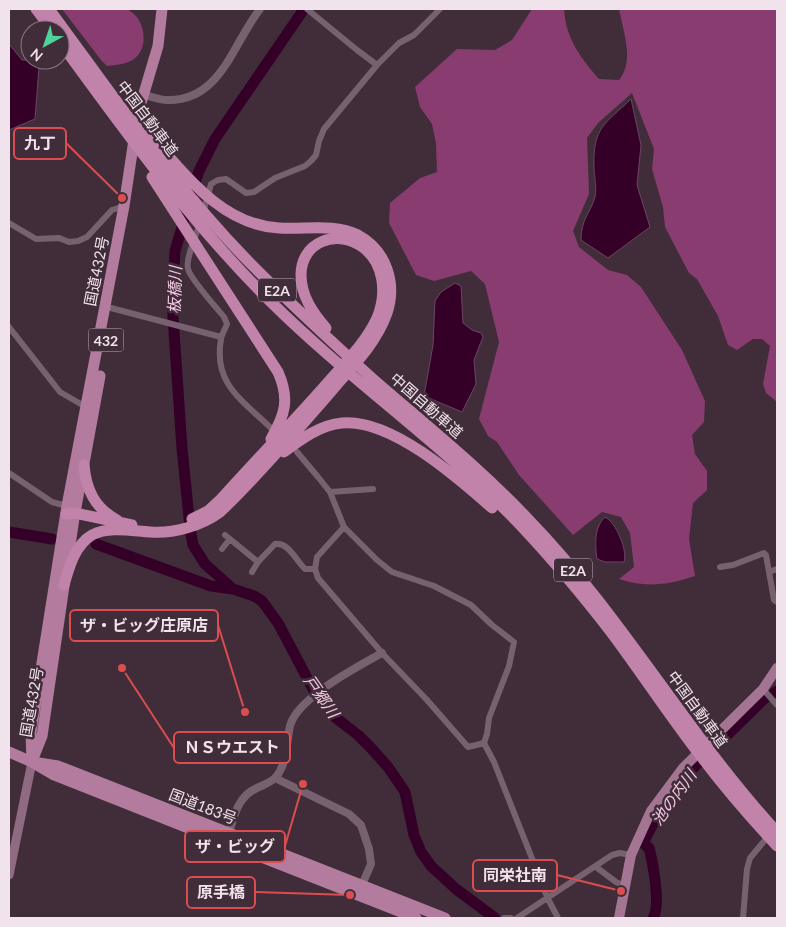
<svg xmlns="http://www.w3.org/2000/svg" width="786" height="927" font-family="Lato,'Noto Sans JP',sans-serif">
<rect width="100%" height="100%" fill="#412d3a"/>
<path fill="#883c70" d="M62,9c16,0 31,0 47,0 5,0 11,-1 16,0 19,5 26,37 9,50 -7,5 -18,6 -27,7l-6,-6z
M532,9h32c2,30 16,48 35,70l20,1c16,-19 4,-49 0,-71h158v393l-11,-9 -3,-9 7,-38 -8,-7h-9l-16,11 -9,-5 -10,-29 -21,-37 -8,-6 -24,-46 -2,-20 -11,-38 2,-20 -22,-56 -34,30 -11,15 2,56 -16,37 6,16 29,23 19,5 14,12 41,63 23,51 -1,21 -12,13 3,19 12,17v19l-14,13 -4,36 6,37c-27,9 -49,12 -76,3l15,-12 -4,-34 -9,-16 -19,-5 -29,23 -54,-60 -22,-33 -9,-6 -9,-17 20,-77 -14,-58 -14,-13 -37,10 -18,-6 -27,-52 1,-20 30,-25 17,-6 -1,-29 -4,-19 -12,-17 -5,-20 42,-38 38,1 17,-10z"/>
<path fill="#350027" stroke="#6d4462" d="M9,44l13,16h11l6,7 -4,52 -26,11z
M631,99l10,46 -4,40 13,42 -42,31 -27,-18c0,-21 9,-26 14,-43 2,-9 -1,-22 -1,-31 -1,-39 11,-42 37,-67z
M455,283l6,3 2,37 9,7 9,3 2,4 -9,23 2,24 -14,28 -38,-16 9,-51 2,-44 6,-9z
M605,517c11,5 23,34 19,45h-19l-8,-3c-2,-14 -3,-32 8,-42z"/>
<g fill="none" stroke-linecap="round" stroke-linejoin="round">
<path stroke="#350027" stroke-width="11" d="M192,192l7,-21 16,-32 89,-130
M185,217l-10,34 -2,32v34l9,131 8,80 3,17 12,19 28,25
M9,532l43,7
M96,544l115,42 22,3 21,7 8,5 16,22 35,66 23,29 22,17 13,13 17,19 17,25 9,43 7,17 10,14 25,23 39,29
M774,693l3,-2
M653,918c8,-12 0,-55 -4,-70l-6,-5 13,-25 31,-44 78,-76"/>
<path stroke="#78616f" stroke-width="6" d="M307,9l50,41 20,15
M203,213l8,-29 7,-4 8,-1 20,14 8,-1 21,-14 30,-12 6,-5 5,-6 3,-14 5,-12 53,-64 22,-22 15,-8 26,-26
M9,223l27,16 23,-1 10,4 9,-1 9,-4 25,-27 12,-4
M200,223c-3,10 -15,37 -12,46 3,11 28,38 36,48l3,7c-2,5 -5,10 -6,15 -8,45 21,61 50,89
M111,308l110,29
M9,327l51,65 26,15
M297,452l21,25 12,15 14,35 33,33 15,12 42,14 37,19 21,20 22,17 -5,24 -20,52 -2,16 -3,9
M9,473l43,29 15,4
M330,492l43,-3
M344,527l-27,30 -2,12 3,9 64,75 45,47 41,47 16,-4
M225,535l33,27 17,-18c14,-2 21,17 30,25h10
M222,549l8,-10
M720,567l13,-2 31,-12 2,2 3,17 8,-3
M252,572l6,-10
M769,572l5,28 3,2
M763,689l14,16
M484,743l10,19 54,137 10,19
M596,867l20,15 9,4
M504,918h7
M517,918l95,-63 8,-2 11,2
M743,918l4,-49 3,-11 20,-24"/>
<path stroke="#78616f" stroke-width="8" d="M145,95c7,2 15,5 23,5 53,1 65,-57 92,-91
M275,778l74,36 12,11 8,24 2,15 -9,21
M228,835c6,-16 8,-35 25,-45 7,-4 18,-7 23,-13 12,-15 10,-34 14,-51 7,-28 67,-59 92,-73"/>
<path stroke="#8e6b81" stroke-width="9" d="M9,875l23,-113"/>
<path stroke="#a47593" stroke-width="10" d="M619,918l12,-63 20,-44 32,-43 80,-79 14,-21"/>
<path stroke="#b37c9f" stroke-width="11" d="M9,752l23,10 22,13 362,143
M34,756l8,-20 32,-218 26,-142
M32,762l-1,-30 36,-226 57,-300 14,-93 20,-67 4,-37
M32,762l26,4 387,152"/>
<path stroke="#c283ab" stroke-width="11" d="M36,9l16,21
M49,9c65,88 126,178 203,256 39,39 80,77 121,114 53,46 108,90 156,141 93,96 158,214 248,312
M60,42c66,91 132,182 212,261 80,79 174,143 251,225 31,33 60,68 88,104 30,40 58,83 89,123 24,32 50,62 77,91
M152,177l126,195c12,27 7,43 -7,67
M284,452c17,-13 36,-27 58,-29 48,-5 115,54 150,85
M84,465c2,25 11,43 33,55
M66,514l9,-1 57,12
M192,519l16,-8 13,-12c36,-40 73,-78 108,-118 17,-19 37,-39 48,-63 10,-24 8,-56 -16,-72 -25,-17 -60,-4 -60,29 0,21 12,38 25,53
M64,585c5,-18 11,-40 28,-50 17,-9 40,-4 58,-3 23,2 51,-6 70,-20 26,-24 49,-51 73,-77 16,-18 32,-36 47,-54 19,-21 38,-42 47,-68 10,-30 -1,-63 -29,-78 -25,-12 -53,-5 -79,-7 -58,-3 -95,-55 -131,-95"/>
</g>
<g text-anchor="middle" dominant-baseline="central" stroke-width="5" stroke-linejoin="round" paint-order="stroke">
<g fill="#412d3a" stroke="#bcacb6" stroke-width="1">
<rect x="258" y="278.5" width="38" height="23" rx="4"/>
<rect x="88.5" y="328.5" width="35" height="23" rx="4"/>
<rect x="554" y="558.5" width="38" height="23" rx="4"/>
</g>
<g font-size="14" font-weight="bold" fill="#f1e3eb">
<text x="277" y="290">E2A</text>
<text x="106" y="340">432</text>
<text x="573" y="570">E2A</text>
</g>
<g font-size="15" fill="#f1e3eb" stroke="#412d3a">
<text transform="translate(148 118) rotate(53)">中国自動車道</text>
<text transform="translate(96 271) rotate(-79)">国道432号</text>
<text transform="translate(427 405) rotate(41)">中国自動車道</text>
<text transform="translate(31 702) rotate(-80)">国道432号</text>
<text transform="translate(698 709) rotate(54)">中国自動車道</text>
<text transform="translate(203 806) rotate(21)">国道183号</text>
</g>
<g font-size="16" font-style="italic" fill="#f3c7e2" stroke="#412d3a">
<text transform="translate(174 290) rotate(-88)">板橋川</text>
<text transform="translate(322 696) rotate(55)">戸郷川</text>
<text transform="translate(673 797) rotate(-54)">池の内川</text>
</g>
</g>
<path fill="none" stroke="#db4d4f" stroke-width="2" d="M122 198L66 143M245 712L218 625M122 668L174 748M303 784L285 846M621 891L557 875M350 895L255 892"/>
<g fill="#db4d4f" stroke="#412d3a" stroke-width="2">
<circle cx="122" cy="198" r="5"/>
<circle cx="245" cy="712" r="5"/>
<circle cx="122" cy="668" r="5"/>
<circle cx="303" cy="784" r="5"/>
<circle cx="621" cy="891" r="5"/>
<circle cx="350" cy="895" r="5"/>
</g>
<g fill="#412d3a" stroke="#db4d4f" stroke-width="2">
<rect x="14" y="128" width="52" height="31" rx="5"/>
<rect x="70" y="610" width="148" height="31" rx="5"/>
<rect x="174" y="732" width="116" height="31" rx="5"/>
<rect x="185" y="831" width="100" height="31" rx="5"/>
<rect x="473" y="860" width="84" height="31" rx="5"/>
<rect x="187" y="877" width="68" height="31" rx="5"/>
</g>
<g font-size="16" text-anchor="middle" font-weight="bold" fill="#f1e3eb">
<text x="40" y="149">九丁</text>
<text x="144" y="631">ザ・ビッグ庄原店</text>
<text x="232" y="753">ＮＳウエスト</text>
<text x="235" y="852">ザ・ビッグ</text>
<text x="515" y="881">同栄社南</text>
<text x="221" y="898">原手橋</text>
</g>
<rect width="786" height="927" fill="none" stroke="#f1e3eb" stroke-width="20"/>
<g transform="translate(45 45) rotate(220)"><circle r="24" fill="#412d3a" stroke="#877681"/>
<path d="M0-4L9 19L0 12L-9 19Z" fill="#4ed39a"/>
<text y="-8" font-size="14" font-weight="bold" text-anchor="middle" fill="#f1e3eb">N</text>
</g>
</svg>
